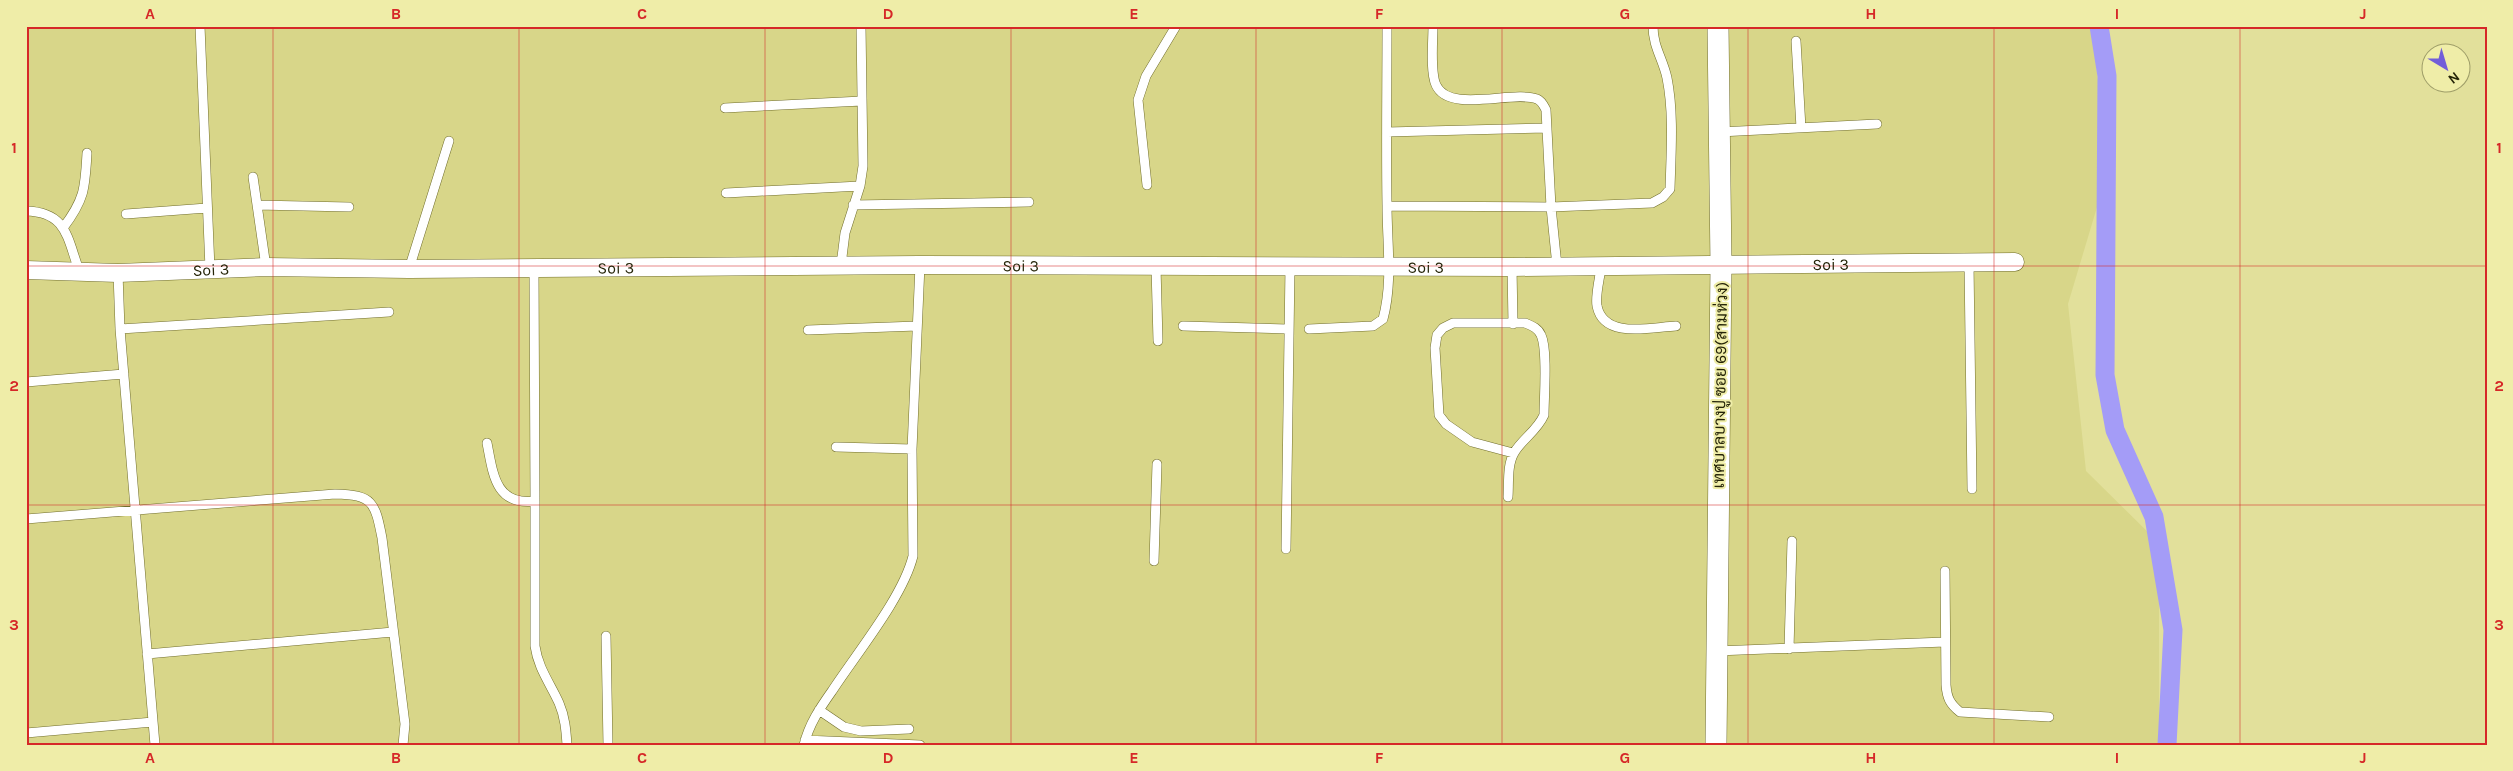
<svg xmlns="http://www.w3.org/2000/svg" width="2513" height="771" font-family="Karla,Sarabun,sans-serif">
<rect width="100%" height="100%" fill="#e2e09b"/>
<path fill="#d8d689" d="M26,26h2065l18,141 -41,137 18,167 73,72v202h-2133z"/>
<g fill="none" stroke-linecap="round" stroke-linejoin="round">
<path stroke="#a49cf7" stroke-width="19" d="M2099,26l8,50 -2,299 10,55 39,87 19,113 -6,115"/>
<g stroke="#716e2c" stroke-width="10">
<path id="service" d="M200,26l10,243
M1433,26c0,15 -3,46 3,59 13,29 77,5 101,14 5,2 7,7 9,11l5,97 6,59
M1796,41l5,87
M725,108l137,-7
M1387,132l160,-4
M1719,132l158,-8
M253,177l13,90
M1147,185l-9,-85 8,-24 30,-50
M726,193l134,-7
M257,205l92,2
M853,205l176,-3
M1387,206l164,1 101,-4 11,-6 7,-8c1,-36 4,-76 -3,-111 -4,-19 -14,-31 -14,-52
M26,211c41,1 41,27 53,59
M126,214l81,-6
M63,228c22,-29 22,-40 24,-75
M1969,263l3,226
M841,265l4,-32 15,-47 3,-20 -2,-140
M1156,267l2,74
M1512,267l1,57
M1601,267c-1,11 -6,28 -4,39 7,34 55,21 79,20
M534,268l1,233
M409,269l40,-128
M118,273l2,56 35,416
M1183,326l104,3
M120,329l269,-17
M1309,329l64,-3 10,-7c10,-37 4,-76 4,-114 -1,-59 0,-119 0,-179
M808,330l109,-4
M26,382l98,-8
M487,443c6,30 8,63 48,58v145c3,22 15,37 24,57 6,14 7,27 8,42
M836,447l76,2
M1508,497c1,-14 -1,-32 6,-44 8,-14 23,-22 30,-38 0,-18 4,-65 -3,-80 -3,-7 -9,-9 -16,-12h-72l-10,5 -6,7 -2,13 4,67 7,9 26,18 41,11
M26,519l309,-25c38,1 40,8 47,44l23,186 -2,21
M1286,549l4,-282
M1154,561l3,-97
M1945,571l1,114c1,13 4,19 14,27l89,5
M606,636l2,109
M1789,649l3,-108
M1716,651l229,-9
M147,654l246,-22
M819,710l25,17 17,4 48,-2
M26,733l127,-11
M805,740l115,5
M804,745c5,-21 16,-37 28,-54 24,-37 71,-94 81,-135l-1,-107 8,-184"/>
</g>
<g stroke="#716e2c" stroke-width="19">
<g id="minor">
<path id="s1" d="M26,270l92,3 148,-6 143,2 511,-4 592,2 503,-5"/>
</g>
</g>
<g stroke="#716e2c" stroke-width="22">
<path id="tertiary" d="M1716,745l5,-480 -3,-239"/>
</g>
<use href="#service" stroke="#fff" stroke-width="9"/>
<use href="#minor" stroke="#fff" stroke-width="18"/>
<use href="#tertiary" stroke="#fff" stroke-width="21"/>
</g>
<path fill="none" stroke="#d62828" stroke-width="1" stroke-opacity="0.55" d="M273,26v719M519,26v719M765,26v719M1011,26v719M1256,26v719M1502,26v719M1748,26v719M1994,26v719M2240,26v719M26,266h2461M26,505h2461"/>
<g text-anchor="middle" dominant-baseline="central" stroke-width="4" stroke-linejoin="round" paint-order="stroke">
<g font-size="16" fill="#252408" stroke="#efeda8">
<text stroke="none"><textPath href="#s1" startOffset="1805">Soi 3</textPath></text>
<text stroke="none"><textPath href="#s1" startOffset="995">Soi 3</textPath></text>
<text stroke="none"><textPath href="#s1" startOffset="590">Soi 3</textPath></text>
<text stroke="none"><textPath href="#s1" startOffset="1400">Soi 3</textPath></text>
<text stroke="none"><textPath href="#s1" startOffset="185">Soi 3</textPath></text>
<text transform="translate(1720 385) rotate(-89)">เทศบาลบางปู ซอย 69(สามห่วง)</text>
</g>
</g>
<rect width="2513" height="771" fill="none" stroke="#efeda8" stroke-width="55"/>
<g transform="translate(2446 68) rotate(142)"><circle r="24" fill="#efeda8" stroke="#9e9d68"/>
<path d="M0-4L9 19L0 12L-9 19Z" fill="#725ed8"/>
<text y="-8" font-size="14" font-weight="bold" text-anchor="middle" fill="#252408">N</text>
</g>
<rect x="28" y="28" width="2458" height="716" fill="none" stroke="#d62828" stroke-width="2"/>
<g font-size="16" text-anchor="middle" font-weight="bold" fill="#d62828">
<text x="150" y="19">A</text>
<text x="396" y="19">B</text>
<text x="642" y="19">C</text>
<text x="888" y="19">D</text>
<text x="1134" y="19">E</text>
<text x="1379" y="19">F</text>
<text x="1625" y="19">G</text>
<text x="1871" y="19">H</text>
<text x="2117" y="19">I</text>
<text x="2363" y="19">J</text>
<text x="14" y="153">1</text>
<text x="2499" y="153">1</text>
<text x="14" y="391">2</text>
<text x="2499" y="391">2</text>
<text x="14" y="630">3</text>
<text x="2499" y="630">3</text>
<text x="150" y="763">A</text>
<text x="396" y="763">B</text>
<text x="642" y="763">C</text>
<text x="888" y="763">D</text>
<text x="1134" y="763">E</text>
<text x="1379" y="763">F</text>
<text x="1625" y="763">G</text>
<text x="1871" y="763">H</text>
<text x="2117" y="763">I</text>
<text x="2363" y="763">J</text>
</g>
</svg>
